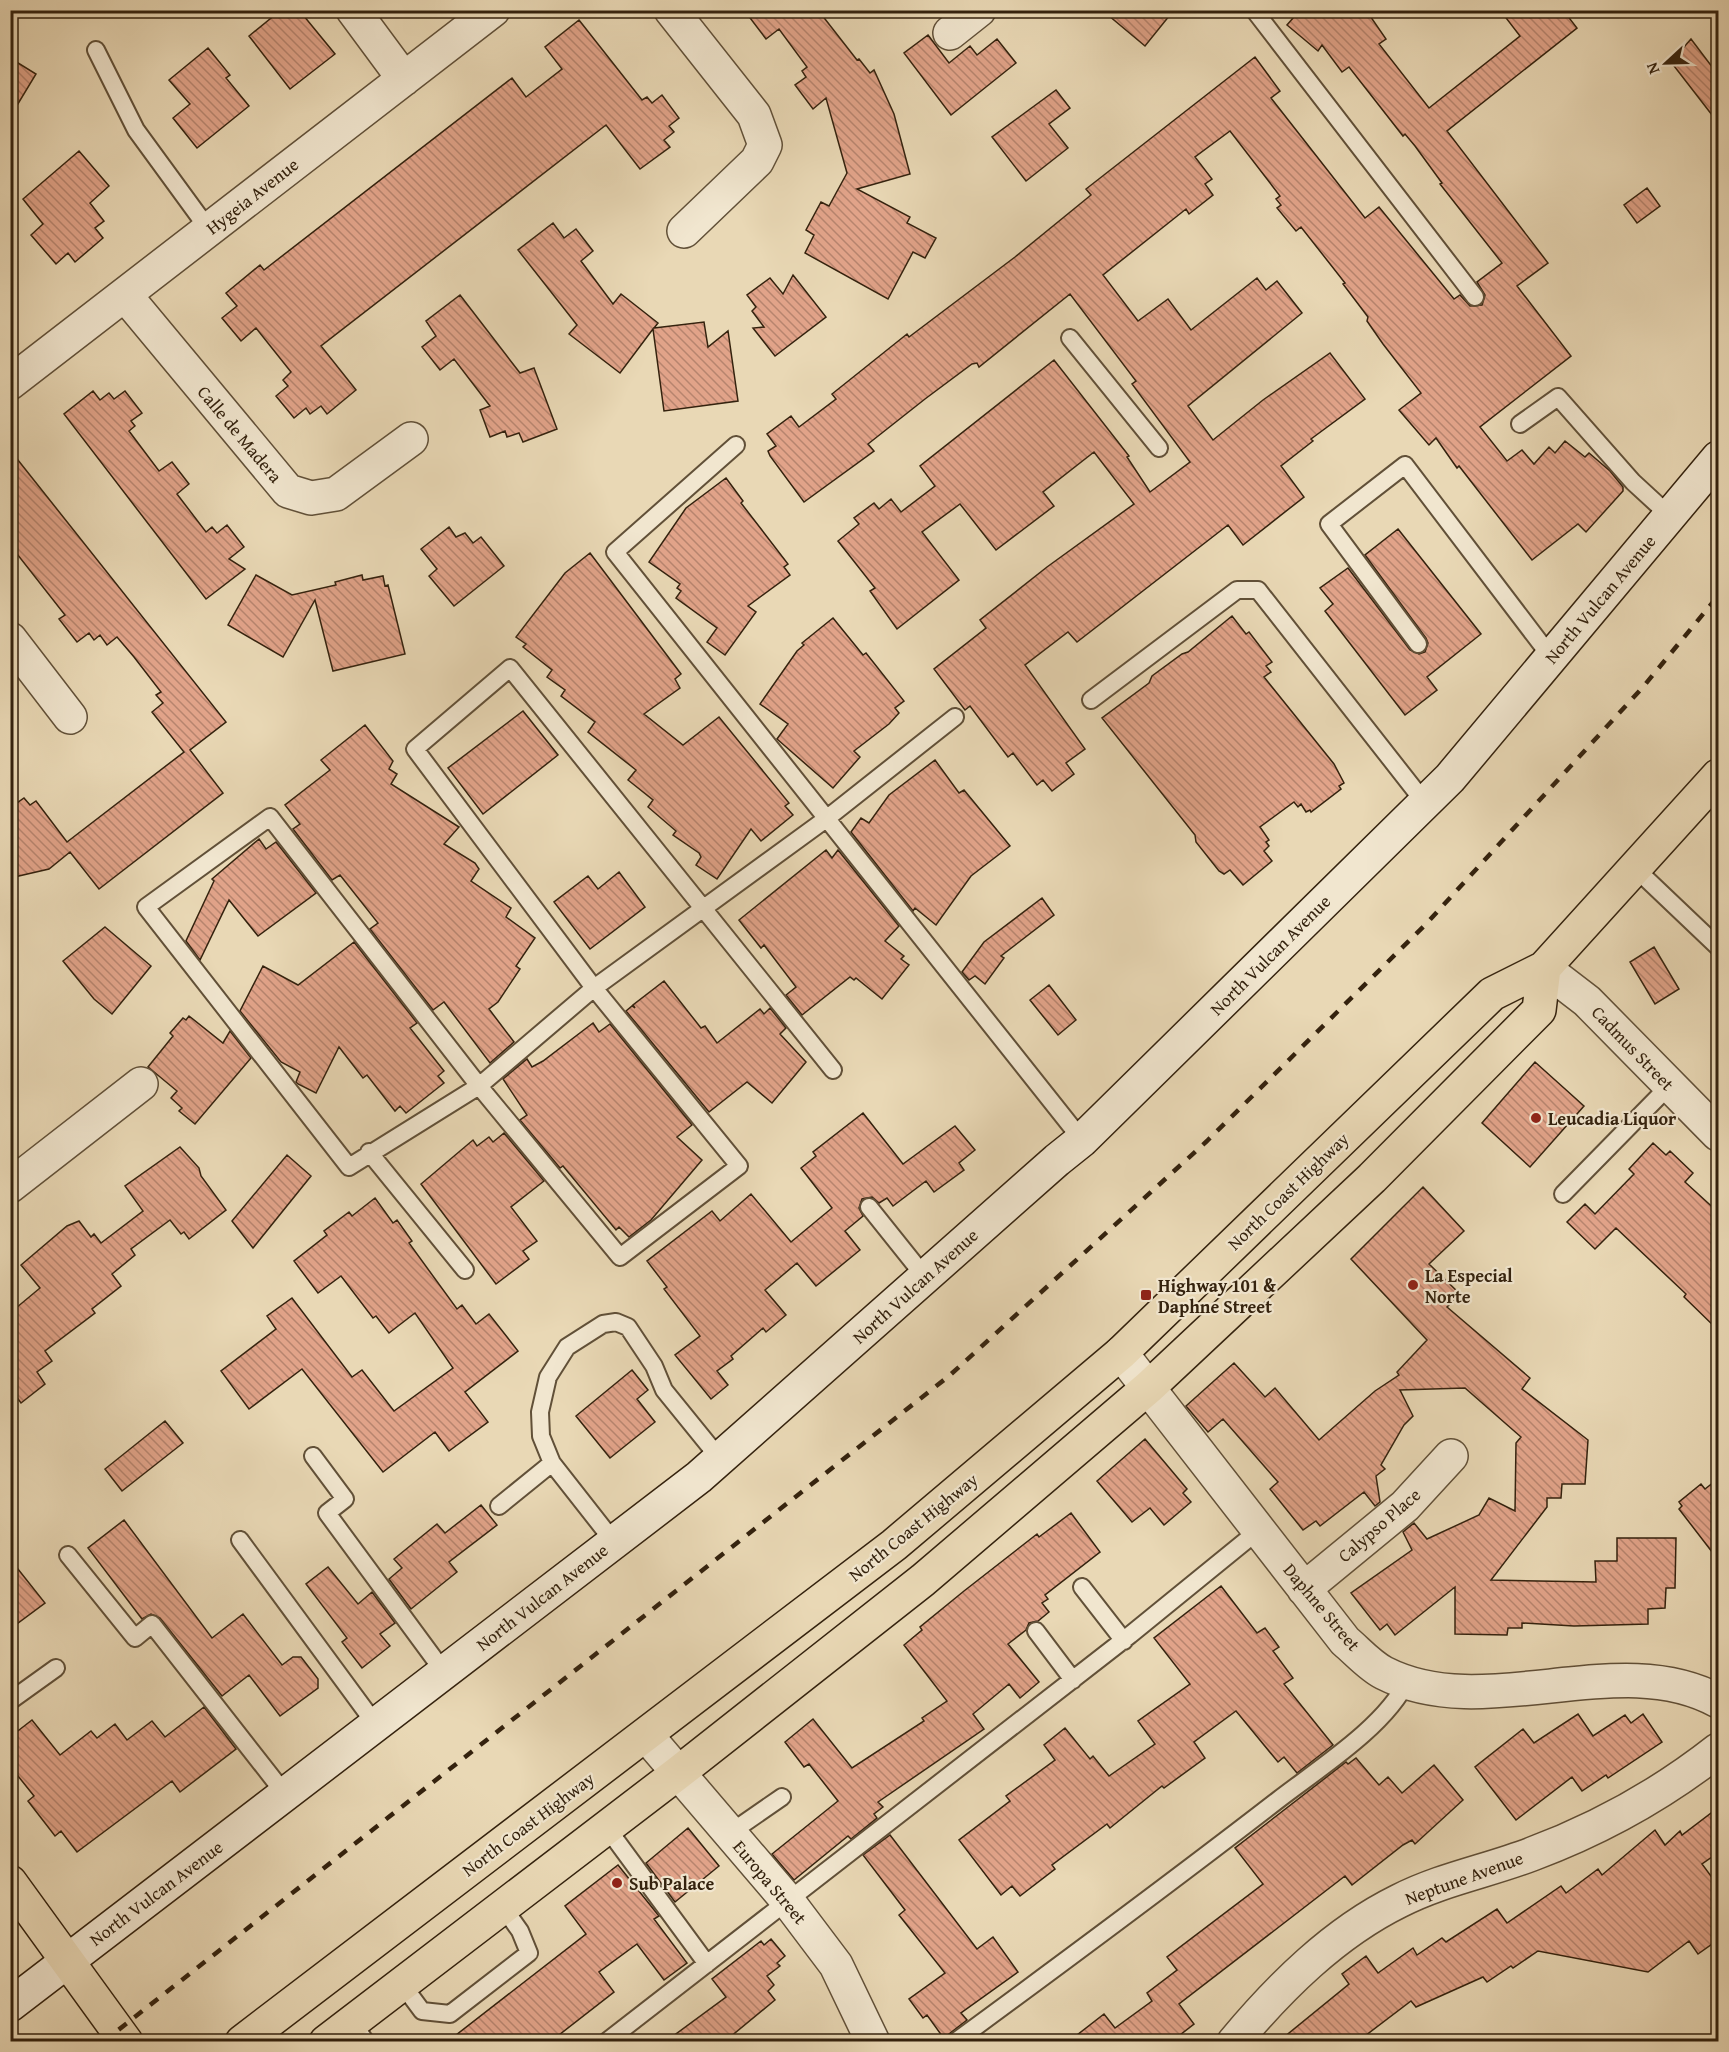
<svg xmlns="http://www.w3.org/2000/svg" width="1729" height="2052" font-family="'Gentium Book Plus',serif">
<defs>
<pattern id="building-back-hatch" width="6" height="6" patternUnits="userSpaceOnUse" patternTransform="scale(1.5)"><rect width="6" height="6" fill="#e1a389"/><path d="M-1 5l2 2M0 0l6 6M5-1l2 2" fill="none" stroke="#b7846e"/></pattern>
</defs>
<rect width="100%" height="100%" fill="#e9d8b5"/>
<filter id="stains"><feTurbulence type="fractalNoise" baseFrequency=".00333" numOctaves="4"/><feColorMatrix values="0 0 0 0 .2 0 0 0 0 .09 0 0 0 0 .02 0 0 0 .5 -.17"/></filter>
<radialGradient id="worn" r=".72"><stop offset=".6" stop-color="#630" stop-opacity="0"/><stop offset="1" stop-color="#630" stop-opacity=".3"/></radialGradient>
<path fill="url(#building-back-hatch)" stroke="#34220e" stroke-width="1.5" d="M281,10h18l36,44 -45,35 -41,-53z
M744,10h74l39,50 2,-1 11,14 4,-3 20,44 16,60 -53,15 53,28 -3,6 29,15 -11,20 -12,-6 -25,47 -83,-46 9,-18 -8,-5 15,-28 8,4 18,-33 -21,-75 -13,11 -18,-24 11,-8 -4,-6 5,-4 -28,-38 -13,10z
M1102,10h72l-29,36z
M1300,10h66l20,29 -7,5 50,64 91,-72 -20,-26h63l14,18 -130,103 101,132 -31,23 54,70 -91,71 27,34 15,-11 12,14 15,-17 6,6 10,-12 20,16 4,-4 21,18 13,16v4l-37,41 -8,-8 -46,36 -73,-94 -2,2 -21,-30 -7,7 -30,-35 22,-17 -38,-49 -16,-23 1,-4 -25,-33 2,-1 -44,-56 -5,4 -19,-23 4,-3 -5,-6 4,-3 -50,-65 -35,26 17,22 -7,5 8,11 -24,19 -3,-5 -83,66 35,46 30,-22 23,31 66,-52 9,12 11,-9 25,32 -114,93 25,34 50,-40 67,-47 35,46 -54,40 2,2 -32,25 23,31 -61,48 -15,-20 -151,117 -9,-10 -43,33 60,84 -19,14 8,11 -22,17 -9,-11 -6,5 -24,-32 -5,4 -38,-51 -5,4 -31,-41 52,-41 -6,-8 67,-53 87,-63 -40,-52 -51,40 11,14 -58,44 -36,-46 -38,28 37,48 -62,49 -27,-38 5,-3 -37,-47 21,-17 -5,-6 20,-15 5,6 12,-10 10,13 34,-26 -15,-20 134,-106 75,96 -2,1 23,35 40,-30 -58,-78 4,-3 -66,-87 -91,73 -2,-4 -5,1 -47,35 -57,45 6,7 -70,51 -34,-46 -2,-5 8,-5 -9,-12 24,-18 8,11 37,-28 -4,-5 75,-60 2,3 106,-80 76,-62 -5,-6 169,-132 25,34 -9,7 94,120 14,-11 75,92 6,-4 10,11 12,-1 3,-10 -8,-13 25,-19 -62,-79 2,-1 -27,-37 -10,-12 -2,2 -54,-69 -7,5 -20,-27 -4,6 -31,-26z
M579,20l63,80 5,-3 5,6 10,-8 17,23 -10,8 5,6 -10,8 6,7 -30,22 -34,-44 -285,221 35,44 -29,24 -6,-8 -11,8 -4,-6 -12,10 -18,-22 12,-10 -5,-6 8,-8 -35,-44 -15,13 -19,-23 15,-12 -11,-13 34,-28 4,5 248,-192 14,19 36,-28 -17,-22z
M928,35l21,28 21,-17 7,9 20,-16 19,24 -65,52 -47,-62z
M1691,39l28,37v48l-48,-62z
M208,48l22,27 -4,3 23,28 -52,42 -24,-30 17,-14 -21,-24z
M10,58l26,16 -26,43z
M1056,90l14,18 -21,16 19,24 -42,33 -34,-44z
M79,151l30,35 -19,17 14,18 -9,7 8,10 -28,24 -7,-9 -12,11 -25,-29 12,-11 -20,-25z
M1647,188l13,18 -23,17 -13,-18z
M553,223l11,15 12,-9 17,22 -12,10 32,43 8,-10 37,29 -4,5 50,-6 4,25 20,-16 10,70 -74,10 -11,-82 -33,44 -51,-39 8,-9 -59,-75z
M793,275l33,42 -51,39 -22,-28 11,-1 -12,-16 4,-4 -9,-12 23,-17 13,16z
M460,295l60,78 14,-5 23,61 -34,13 -4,-9 -12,4 -2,-6 -15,6 -10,-27 10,-4 -36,-47 -14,11 -18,-23 14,-11 -10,-15z
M93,391l7,9 9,-7 5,6 11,-8 17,22 -11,8 4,5 -6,5 30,40 13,-9 17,22 -12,10 29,38 6,-5 5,6 10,-8 17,22 -15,12 16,10 -39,30 -142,-185z
M10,450l216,272 -36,28 33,43 -124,96 -29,-37 -21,17 -39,9v-70l14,-10 6,7 6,-4 31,41 117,-90 -32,-40 11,-9 -7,-8 5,-3 -27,-35 -17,-20 -10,8 -7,-10 -6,5 -5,-7 -12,9 -18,-23 6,-4 -55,-70z
M726,478l17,23 -2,2 47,61 -4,3 6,8 -42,31 8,6 -31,43 -18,-13 10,-14 -41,-30 5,-7 -4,-3 3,-4 -31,-22 37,-54z
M449,527l7,10 9,-4 8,10 8,-6 23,29 -50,40 -25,-30 8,-7 -16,-20z
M1398,529l83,105 -54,43 10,13 -32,25 -80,-104 8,-7 -13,-16 28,-20 62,82 9,4 6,-2 3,-9 -2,-5 -61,-83z
M590,553l91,121 -6,5 5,9 -36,26 39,31 36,-28 70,86 -4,3 8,9 -32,26 -10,-12 -34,50 -21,-14 5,-8 -2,-4 -26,-18 3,-4 -28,-24 5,-7 -25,-20 8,-10 -48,-38 7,-10 -34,-26 4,-6 -18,-13 5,-7 -29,-23 3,-3 -10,-7 49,-64z
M256,575l36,20 44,-10 -1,-3 27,-7 1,5 20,-4 2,10 3,-1 17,69 -72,17 -18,-71 -32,57 -55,-32z
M1232,616l14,18 3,-2 23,30 -6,4 5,6 -7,5 70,87 10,19 -5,3 2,3 -30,23 -1,-2 -4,2 -5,-8 -3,3 -4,-5 -34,25 9,13 -3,2 3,4 -5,5 8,10 -29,24 -13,-15 -6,4 -5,-3 -23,-29 -1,-7 -93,-117 47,-35 3,-7 30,-22 6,-2z
M833,618l30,37 3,-2 38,48 -9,7 4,5 -10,11 -35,27 6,6 -27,31 -56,-49 11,-15 -28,-20 37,-53 7,-6 -2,-2z
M523,711l35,44 -75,59 -35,-46z
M365,725l28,36 -4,8 8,5 -6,10 68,43 -15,17 31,19 4,6 -8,12 40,27 -5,9 29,21 -19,28 4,3 -22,33 -9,7 25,33 -24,21 -46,-61 -11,8 -63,-81 8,-6 -38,-48 -8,5 -39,-51 7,-5 -15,-19 45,-35 -9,-10z
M935,760l24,33 5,-3 46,56 -39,30 -35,49 -21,-17 -2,3 -62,-79 10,-14 8,5 20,-28z
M259,839l7,10 10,-7 40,51 -58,43 -29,-36 -29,60 -14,-19 28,-60 -2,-2z
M826,850l6,8 6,-8 61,76 -14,15 19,15 -3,3 8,6 -27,34 -26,-21 -2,2 -4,-3 -48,38 -16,-20 10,-8 -32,-42 -3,3 -22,-28z
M619,872l26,35 -55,42 -36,-47 34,-26 10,13z
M1042,898l12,17 -53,41 3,2 -19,26 -10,-8 -6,4 -7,-8 22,-30z
M105,927l46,39 -39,48 -18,-15 -31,-38z
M354,942l63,81 -7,5 34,43 -6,5 6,7 -38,30 -6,-7 -5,5 -28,-36 -4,3 -24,-31 -23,46 -18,-9 -2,-2 4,-10 -19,-10 -41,-51 23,-45 35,19z
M1654,947l25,42 -24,15 -25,-42z
M664,981l37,47 4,-2 12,17 43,-34 4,5 6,-6 16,20 -6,6 26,28 -34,41 -25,-21 -38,30 -83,-101 6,-5 3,2 -2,-3z
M1049,985l27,35 -18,15 -28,-35z
M189,1016l34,27 7,-12 21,27 -56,66 -16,-13 3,-3 -11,-10 6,-7 -29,-24 25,-31 -3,-3 13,-15 3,2z
M593,1023l6,9 11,-8 82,101 -15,12 25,23 -51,60 -22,17 -10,-10 -3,3 -53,-64 -3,2 -40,-48 7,-5 -24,-36 24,-20 5,8 11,-6z
M1535,1062l49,44 -54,61 -48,-44z
M863,1113l40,51 52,-38 20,24 -16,13 5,7 -30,22 -8,-11 -33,25 -6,-8 -8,5 -7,-6 -10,2 -3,9 4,8 -18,15 15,19 -44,36 -19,-23 -32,27 21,25 -20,17 -3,-4 -32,28 2,3 -16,12 11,14 -17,14 -36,-44 25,-19 -36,-47 3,-2 -20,-26 65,-50 8,10 31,-27 40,48 41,-34 -31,-40 15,-12 -3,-4z
M504,1133l40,48 -33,26 26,34 -14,10 6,8 -33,25 -75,-100 52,-44 4,6 12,-9 4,5z
M1653,1143l13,12 4,-4 23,22 -8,9 34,31v118l-35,-34 2,-3 -70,-66 -21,21 -28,-27 18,-18 10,10 39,-40 -5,-5z
M180,1147l19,21 2,8 25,34 -37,29 -5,-7 -3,2 -11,-14 -39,29 4,6 -23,19 9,12 -29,23 3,4 -50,38 7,10 -15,11 8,12 -24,19 -11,-15v-75l30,-25 -19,-23 46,-39 12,-5 12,16 3,-3 7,9 42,-32 -18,-25z
M287,1155l24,21 -58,72 -21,-27z
M1423,1187l41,44 -35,33 31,30 -13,13 83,71 -8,11 66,51 -3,44h-23l-1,14h-14v9l-56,73 105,2 -1,-21h22v-23h59l-1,50h-9l-1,20 -17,1v15l-74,2 -52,-3v5h-14l-1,7 -52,-1v-47l-60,48 -8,-11 -7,6 -29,-37 61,-43 -9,-18 11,-9 13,16 52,-24 10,-17 26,13 1,-68 5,-6 -56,-49 -65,2 13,26 -9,9 -23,40 4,4 -9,7 4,26 -5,4 -11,-14 -44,34 -4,-5 -13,9 -33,-41 8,-7 -55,-63 -15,13 -22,-26 48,-43 31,34 10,-9 44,52 56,-49 24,-16 -2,-3 30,-32 -76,-81z
M375,1198l18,25 4,-3 15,21 -3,2 48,66 5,-4 14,19 13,-10 29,37 -53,41 23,30 -39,29 -14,-19 -52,40 -81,-103 -53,40 -28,-38 55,-42 -9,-13 25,-18 60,79 10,-7 32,41 59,-43 -38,-55 -26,20 -13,-17 -3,2 -32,-42 -23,17 -24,-32 33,-26 -3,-4 25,-19 3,4z
M632,1370l16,20 -11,9 18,23 -45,36 -34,-42z
M165,1421l18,22 -61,48 -17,-22z
M1145,1439l42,50 -4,4 8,9 -27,23 -14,-17 -18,14 -35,-41z
M1719,1478v83l-40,-52 3,-3 -3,-4 22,-18 4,5z
M481,1505l16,20 -48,37 8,10 -46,37 -22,-30 13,-11 -8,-9 43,-35 8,9z
M1071,1513l29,39 -55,43 3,4 -6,4 7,9 -11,9 -9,2 -3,7 -18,14 31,38 -19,16 -11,-14 -36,30 11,15 -106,73 5,5 -9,7 3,4 -26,21 -3,-3 -54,44 -22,-26 66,-53 -29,-37 -5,3 -19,-25 28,-23 39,49 72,-47 -2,-3 25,-17 -43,-56 18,-15 -2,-3 44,-36 73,-57 2,3z
M124,1520l88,118 31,-24 39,51 11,-8h8l17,22v9l-38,28 -31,-41 -27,21 -62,-78 -9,-4 -9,5 -54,-71z
M10,1559l35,44 -35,26z
M328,1567l30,37 14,-12 23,31 -15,11 10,12 -28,22 -20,-26 5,-4 -41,-54z
M1221,1586l36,47 8,-5 14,19 -6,4 20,27 -9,6 49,61 -36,28 -13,-16 -6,5 -42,-51 -42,31 11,16 -41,30 -2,-2 -52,42 -3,-4 -55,41 3,4 -35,27 -8,-10 -11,9 -42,-55 51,-39 -4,-5 49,-36 -11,-15 21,-17 25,31 3,-3 16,20 46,-32 -17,-23 52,-37 -36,-46z
M204,1707l32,42 -56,43 -8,-11 -95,71 -16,-21 -6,5 -27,-35 6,-5 -24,-30v-29l22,-17 28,35 31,-24 6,7 18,-14 12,16 25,-19 13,16z
M1578,1714l15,22 32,-21 6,8 12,-9 19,28 -54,36 -2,-3 -24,16 -10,-14 -56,43 -41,-53 48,-38 11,14z
M1356,1758l23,27 9,-8 14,16 32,-28 29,35 -48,44 -3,-4 -9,5 -51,40 -7,-9 -166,128 15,20 -23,18h-103l36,-28 11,14 37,-27 -5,-8 30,-23 -10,-13 96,-73 -28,-36 111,-86 2,2z
M1719,1807v45l-17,12 17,23v52l-21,15 -9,-13 -41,31 -110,-21 -25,17 -2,-2 -24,16 -4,-5 -67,30 -5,-6 -54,41h-79l71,-58 -7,-10 24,-18 12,17 35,-25 4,7 25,-17 4,4 51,-33 10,14 54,-37 5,7 32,-24 4,6 53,-45 10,15 15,-14 2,4z
M688,1828l31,38 -44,36 -29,-39z
M890,1835l87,114 16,-12 25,35 -57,41 6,7 -18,14 -4,6 -18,-25 -4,3 -14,-19 36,-26 -46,-58 6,-5 -42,-55z
M618,1865l41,51 -5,3 33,44 -23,17 -27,-36 -38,28 15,20 -64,50h-103l139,-108 -21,-28z
M771,1939l14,17 -8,7 3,3 -13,10 7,9 -6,6 7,9 -51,42h-59l61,-45 -14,-18 49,-38 3,4z"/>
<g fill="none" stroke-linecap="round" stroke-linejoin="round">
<g stroke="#615038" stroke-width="20">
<path id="service" d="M1254,10l221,287
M96,50l40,80 73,100
M1070,338l89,110
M1520,424l38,-27 75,85 37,34
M736,445l-121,107 467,588
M1418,644l-89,-120 76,-59 146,192
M1091,700l146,-110h21l167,213
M1635,868l83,79
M833,1070l-323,-402 -95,81 179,239 145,178 -119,91 -141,-171 -209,-269 -124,90 203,260 130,-81 115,-98 232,-169 129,-102
M369,1152l96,118
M1563,1194l106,-108
M869,1207l56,70
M313,1456l32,43 -18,14 117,159
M499,1506l53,-43
M240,1540l136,185
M614,1542l-62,-79 -11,-27 -1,-24 8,-35 19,-30 36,-23 13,-2 12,5 26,39 10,24 56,69
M68,1555l67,83 17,-14 133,170
M1082,1587l42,54
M1036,1631l37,49
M10,1701l46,-33
M607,1828l100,136
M730,1833l52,-36
M402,1984l20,27 28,3 79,-61 -9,-22 -17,-24
M352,2022l14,20
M606,2042l524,-407 129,-105
M955,2042c109,-80 217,-160 323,-242 40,-31 108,-74 129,-119"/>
</g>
<g stroke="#615038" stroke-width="36">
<path id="minor" d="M353,10l51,69
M671,10l83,105 11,30 -8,16 -73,70
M950,33l29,-23
M125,295l163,196 23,7 25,-4 75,-55
M10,383l483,-373
M10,639l60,78
M1544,968l43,33 131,133
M10,1186l131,-102
M1121,1353l224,288c12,10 25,25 39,32 102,52 234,-27 334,28
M1304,1589l101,-83 46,-50
M646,1735l141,165 49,65 37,77"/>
</g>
<g stroke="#615038" stroke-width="36">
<path id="tertiary" d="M1234,2042c46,-55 100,-109 165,-141 43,-22 89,-30 133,-47 67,-25 130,-60 186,-104"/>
</g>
<g stroke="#34220e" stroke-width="36">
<path id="secondary" d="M10,2005l689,-528 358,-317 25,-20 368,-362 268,-320"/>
</g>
<g stroke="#34220e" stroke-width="36">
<path id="primary" d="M10,1882l116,160
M242,2042l652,-497 227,-192 371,-359 52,-26 174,-192
M326,2042l352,-269 245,-193 226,-193 223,-209 167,-168 5,-42"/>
</g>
<use href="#service" stroke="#f1e6cf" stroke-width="16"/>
<use href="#minor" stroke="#f1e6cf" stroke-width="33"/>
<use href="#tertiary" stroke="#f1e6cf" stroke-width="33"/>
<use href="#secondary" stroke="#f1e6cf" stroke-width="33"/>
<use href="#primary" stroke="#e9d8b5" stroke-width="33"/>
<path stroke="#34220e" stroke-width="4.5" stroke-dasharray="10 10" stroke-linecap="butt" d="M103,2042l846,-666 258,-235 220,-218 216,-236 75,-91"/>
</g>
<g fill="#8f2418" stroke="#f1e6cf" stroke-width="2">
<circle cx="1536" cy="1118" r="6"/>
<circle cx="1413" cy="1285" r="6"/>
<rect x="1140" y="1289" width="12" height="12" rx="3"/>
<circle cx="617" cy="1883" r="6"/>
</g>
<g text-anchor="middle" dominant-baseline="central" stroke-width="4.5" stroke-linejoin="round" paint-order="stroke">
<g font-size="18" fill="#34220e" stroke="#f1e6cf">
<text transform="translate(252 196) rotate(-38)">Hygeia Avenue</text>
<text transform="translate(240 434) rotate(50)">Calle de Madera</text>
<text transform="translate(1600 599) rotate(-50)">North Vulcan Avenue</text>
<text transform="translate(1270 955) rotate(-45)">North Vulcan Avenue</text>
<text transform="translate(1633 1048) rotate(46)">Cadmus Street</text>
<text transform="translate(1288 1191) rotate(-44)">North Coast Highway</text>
<text transform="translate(915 1286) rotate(-42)">North Vulcan Avenue</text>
<text transform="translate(1379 1525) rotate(-41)">Calypso Place</text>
<text transform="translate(913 1527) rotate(-39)">North Coast Highway</text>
<text transform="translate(542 1597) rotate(-38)">North Vulcan Avenue</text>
<text transform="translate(1322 1607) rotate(50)">Daphne Street</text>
<text transform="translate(528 1824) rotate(-37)">North Coast Highway</text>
<text transform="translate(1464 1878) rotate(-20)">Neptune Avenue</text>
<text transform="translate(770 1882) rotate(50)">Europa Street</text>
<text transform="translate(156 1893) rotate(-37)">North Vulcan Avenue</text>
</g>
<g font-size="18" font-weight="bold" fill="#34220e" stroke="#f1e6cf" text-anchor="start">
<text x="1548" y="1118">Leucadia Liquor</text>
<text x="1425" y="1275">La Especial<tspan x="1425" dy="21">Norte</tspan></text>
<text x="1158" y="1285">Highway 101 &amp;<tspan x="1158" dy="21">Daphne Street</tspan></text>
<text x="629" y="1883">Sub Palace</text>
</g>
</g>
<rect width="1729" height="2052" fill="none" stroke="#e9d8b5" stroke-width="36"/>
<rect x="12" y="12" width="1705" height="2028" fill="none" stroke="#34220e" stroke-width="3"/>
<rect x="18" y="18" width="1693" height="2016" fill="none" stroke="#34220e" stroke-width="1.5"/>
<g transform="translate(1666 63) rotate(248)" stroke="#f1e6cf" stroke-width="4.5" paint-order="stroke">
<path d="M0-4.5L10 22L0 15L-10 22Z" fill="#34220e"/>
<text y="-9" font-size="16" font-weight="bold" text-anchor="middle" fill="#34220e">N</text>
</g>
<rect width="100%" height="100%" filter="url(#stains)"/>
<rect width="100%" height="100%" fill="url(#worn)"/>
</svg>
